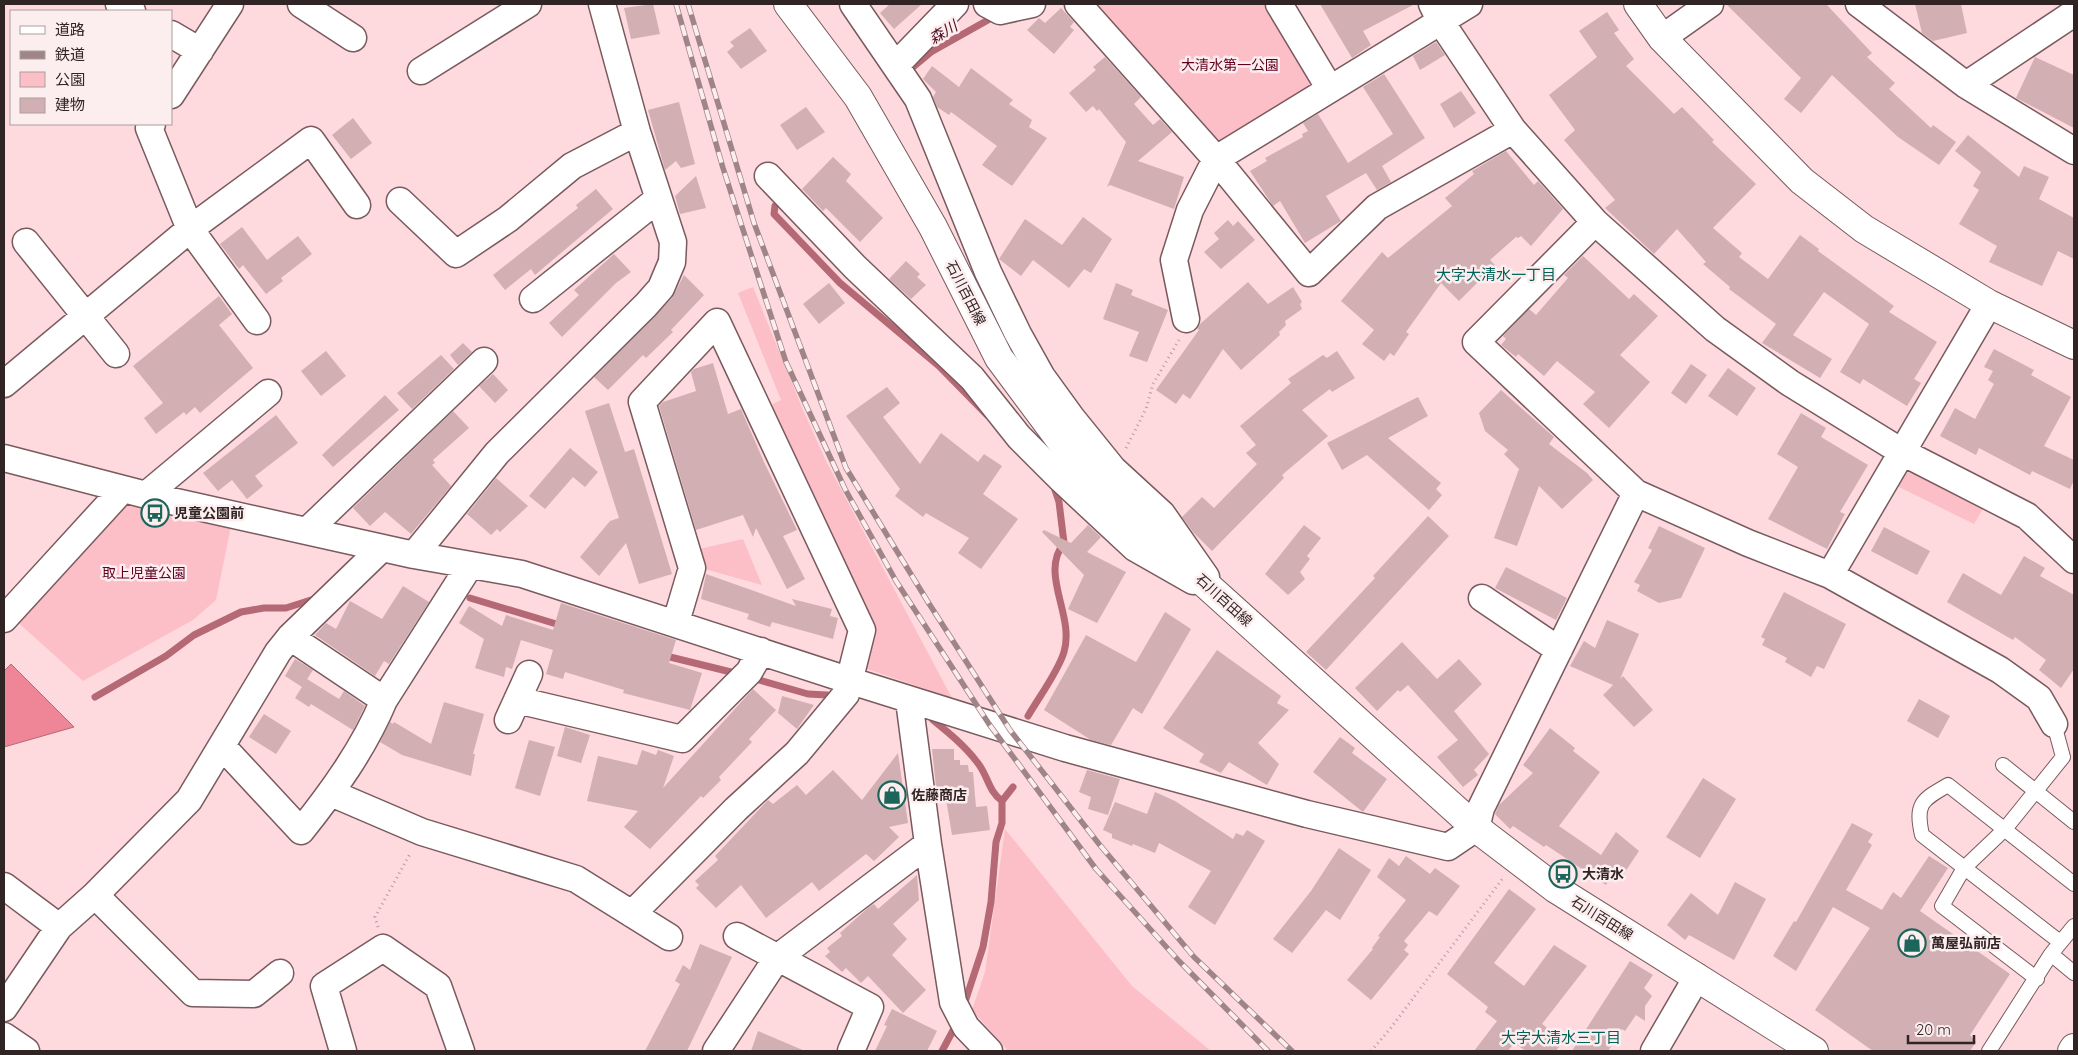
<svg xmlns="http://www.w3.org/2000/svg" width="2078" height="1055" font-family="Quicksand,'Noto Sans JP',sans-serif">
<rect width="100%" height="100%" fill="#fed9de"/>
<path fill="#fdbfc7" d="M1100,4h172l43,74 -4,9 -86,54h-8l-118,-128z
M753,287l50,123 23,51 126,237 -85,-29 -6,-10 -94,-252 14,-7 -43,-107z
M1918,470l67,35 -11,19 -77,-38 6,-12z
M122,500l109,26 -15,74 -23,20 -110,61 -71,-64z
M743,539l19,46 -61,-17 -6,-18z
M1005,829l127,157 79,65h-203l-36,-41 13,-38z"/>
<path fill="#ee8697" stroke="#b56975" d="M11,664l63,63 -70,20v-76z"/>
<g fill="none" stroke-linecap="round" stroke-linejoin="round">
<path stroke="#b56975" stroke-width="7" d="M913,67l18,-15 57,-32
M775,206l-1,8 66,69 99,83 48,49
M470,598l93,28
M662,655l77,19
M752,678l56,16 19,1
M95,697l71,-41 28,-21 47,-23 23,-4h22l28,-9
M1028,716c11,-19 30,-44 36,-64 11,-37 -25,-78 0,-109l-5,-41 -6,-18
M933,720c16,13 32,26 44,42 11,13 11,29 25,39
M963,1008l20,-61 8,-45 5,-60 6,-19v-22l11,-14
M942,1051l15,-28"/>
</g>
<path fill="#d2afb3" d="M653,4l7,30 -29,5 -7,-31z
M890,4h32l-28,25 -14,-16z
M1320,4h95l-52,27 8,14 -19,13z
M1726,4h100l46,49 -5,4 28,26 -6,6 42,39 2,-3 23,17 -17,23 -41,-28 -66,-62 -31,38 -17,-14 17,-21z
M1915,4h46l6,29 -34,8 -11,-8z
M1061,8l13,14 -4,5 4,3 -20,24 -27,-24 12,-12 6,5z
M1607,12l12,18 -5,3 20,26 -8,7 48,48 8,-7 32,33 -2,2 44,42 -43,44 29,25 -3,4 29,22 32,-44 19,14 -1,2 76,55 -5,6 48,30 -23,37 7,4 -14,23 -44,-27 -3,5 -20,-12 29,-48 -45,-32 -31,43 39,24 -12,19 -58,-35 14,-19 -47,-35 1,-2 -27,-23 3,-2 -29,-33 -23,25 -49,-46 10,-8 -51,-60 11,-10 -26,-35 48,-38 -18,-26z
M750,28l17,23 -26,18 -14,-17 7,-6 -4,-4z
M1436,42l9,13 -25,15 -7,-14z
M1105,57l36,40 -7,7 19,21 7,-6 12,13 -34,29 46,16 -10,32 -64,-24 -3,2 19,-45 -27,-33 -2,2 -4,-5 -7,6 -17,-19 27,-23 -3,-3z
M2035,57l39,18v53l-58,-30z
M932,66l27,21 12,-19 42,32 -4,4 23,16 -3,7 18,11 -35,48 -30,-21 15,-19 -46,-34 -2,3 -12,-8 -4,-10 3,-5 -13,-13z
M1384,74l41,64 -43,28 9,16 -14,8 -11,-17 -40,23 15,25 -36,22 -25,-42 -7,5 -23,-35 17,-10 -2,-3 38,-21 -1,-3 6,-3 -5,-8 15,-9 30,49 45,-29 -30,-47z
M1461,91l15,22 -22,15 -14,-24z
M679,102l16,62 -14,4 -5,-7 -11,9 -17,-60z
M806,107l19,25 -28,18 -17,-25z
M353,118l19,25 -21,16 -19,-24z
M1968,135l51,42 5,-11 25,11 -10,22 35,19v41l-16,-8 -16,35 -53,-24 8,-16 -38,-22 20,-34 -6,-4 8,-14 -26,-21z
M1506,151l28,34 4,-4 25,28 -32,37 -10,-10 -3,2 -2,-1 -26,23 5,5 -36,36 -18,-18 -35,49 3,2 -15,22 -4,-3 -6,8 -22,-17 12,-14 -33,-29 41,-49 6,6 64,-52 -7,-8 29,-24 -2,-3z
M833,157l18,17 -5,7 37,37 -23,24 -34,-34 -3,3 -21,-22z
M696,176l10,32 -26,6 -5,-18z
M596,189l17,20 -78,66 -4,-6 -26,21 -12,-15 85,-67 -2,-3z
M1083,217l29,22 -21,34 -7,-4 -15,19 -36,-28 -12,16 -22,-17 26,-40 37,26z
M1228,220l5,6 5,-5 17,19 -34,29 -17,-17 15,-13 -5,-6z
M242,227l25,33 31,-24 14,18 -31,24 2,3 -17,13 -23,-29 -4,4 -19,-25z
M614,254l17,18 -15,11 -54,54 -13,-14 30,-28 -5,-5z
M1583,256l46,43 5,-5 24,22 -38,39 30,27 -41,46 -26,-24 12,-12 -38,-31 -13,15 -26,-22 -2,3 -15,-12 5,-6 -3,-3 26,-27 7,6 32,-37 -4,-3z
M906,261l14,13 -3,3 9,8 -15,14 -22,-20z
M684,275l20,20 -33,35 2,2 -27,26 -3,-3 -35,35 -14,-13 78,-79z
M1248,282l20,22 25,-17 9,15 -2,2 2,5 -17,12 1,4 -7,7 1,3 -39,35 -18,-21 -33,50 -7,-5 -7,10 -20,-14 43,-60 -2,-2 3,-4z
M829,283l16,20 -26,21 -16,-20z
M1116,283l17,7 -2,5 37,15 -21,52 -18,-6 10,-24 -36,-13z
M219,296l13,18 -13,11 34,43 -53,45 -5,-6 -9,8 -2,-3 -28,22 -12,-16 19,-15 -30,-37z
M463,343l9,9 -14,13 -8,-10z
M1994,349l40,21 -3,5 40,22 -27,49 30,14v20l-4,9 -38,-18 -2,4 -51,-27 -3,7 -36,-19 15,-28 20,11 19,-35 -6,-4 5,-9 -9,-4z
M326,351l20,25 -25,20 -20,-25z
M1337,351l18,27 -23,14 -2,-3 -28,21 26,26 -46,39 2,3 -72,73 -19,-19 -11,-15 20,-20 12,11 43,-44 -11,-11 10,-8 -16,-19 51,-43 -3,-4 35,-24 4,3z
M441,355l13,14 -42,40 -15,-16z
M713,363l15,51 13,-5 23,53 33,68 -14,6 22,43 -18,10 -31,-61 -3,9 -10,-22 -47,15 -37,-124 4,-4 33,-11 -5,-19 3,-3z
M1691,364l16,11 -21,29 -15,-11z
M1728,368l28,20 -19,28 -29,-20z
M493,374l15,16 -13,13 -16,-17z
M887,387l13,16 -17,14 37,47 21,-31 37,29 6,-8 18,12 -19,28 35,25 -37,50 -23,-16 11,-15 -43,-25 -3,4 -28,-21 5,-7 -54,-73z
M1501,390l53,47 -5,7 38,29 6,7 -31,29 -23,-23 -22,60 -23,-8 25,-69 -15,-15 4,-4 -23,-19 -6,-18z
M385,395l14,15 -66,57 -11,-12z
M1418,397l10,19 -40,22 53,45 -5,6 6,6 -13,15 -62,-55 -25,15 -15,-27z
M609,403l16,49 9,-3 38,125 -33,10 -13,-41 -27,33 -19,-19 30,-36 9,-3 -34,-107z
M453,411l16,17 -36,32 2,3 -3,2 19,21 -40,48 -26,-22 -15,14 -17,-18z
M1801,413l25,15 -5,9 47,28 -28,47 5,2 -18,35 -59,-30 30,-52 -21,-13z
M276,415l22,28 -43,33 8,10 -16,13 -15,-19 -14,11 -15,-18z
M570,448l28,24 -13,15 -12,-10 -28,32 -16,-13z
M496,478l32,28 -28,26 -3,-3 -6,6 -24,-21z
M1428,516l21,20 -123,134 -20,-18 69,-74 -2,-2z
M1088,525l13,12 -14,15 39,20 -29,51 -29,-14 16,-34 -42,-43 2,-2 27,13z
M1304,525l17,13 -14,18 3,3 -10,13 5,7 -17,16 -23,-21z
M1659,526l46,22 -24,50 -22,5 -22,-12 3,-6 -6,-3 18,-32 -4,-2z
M1884,527l46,24 -13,24 -46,-24z
M2024,556l21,12 -5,8 34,19v74l-13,19 -22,-18 7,-10 -31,-23 -2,3 -66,-38 16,-29 38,22z
M1506,567l61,31 -11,22 -61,-32z
M706,574l90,32 -4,-7 40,10 -2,7 8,2 -5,21 -61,-17 -2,5 -23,-8 2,-5 -48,-15z
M403,586l26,16 -40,62 -5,-3 -9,15 -60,-41 11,-12 10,6 14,-28 32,18z
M1784,592l62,32 -22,45 -7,-3 -6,11 -26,-15 2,-4 -25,-13 3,-6 -4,-2z
M561,603l115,37 -7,23 33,10 -12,37 -67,-17 1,-3 -59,-18 -2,7 -17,-5 7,-24 -32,-10 -9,29 -6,-2 -2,10 -29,-9 9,-29 -25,-16 10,-17 33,20 4,-11 47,15z
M1165,612l26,17 -49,85 -9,-6 -22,37 -20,-5 -47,-30 42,-75 50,27z
M1607,620l32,14 -19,45 3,-3 30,34 -19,17 -31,-32 10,-10 -43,-19 14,-25 11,7z
M1402,642l35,37 22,-20 23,25 -28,27 35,43 -15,16 4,5 -15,12 -26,-30 21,-17 -50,-55 -8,7 -2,-2 -21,21 -22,-23z
M1217,650l64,46 -4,7 12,7 -31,33 21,21 -12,21 -38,-23 -8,11 -22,-11 5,-8 -41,-26z
M295,659l18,11 -11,17 -17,-11z
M307,679l32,20 5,-8 21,15 -12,24 -42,-26 -2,3 -14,-9z
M753,689l23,21 -27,29 3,3 -33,35 2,3 -18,18 -2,-2 -51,53 -26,-22 14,-16 -51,-10 11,-45 39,9 5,-15 14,5 2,-5 16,6 -11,32z
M782,696l32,9 -17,24 -19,-16z
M1919,699l31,17 -12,22 -31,-17z
M444,702l40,12 -11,40h2l-4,22 -69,-21 -22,-13 10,-20 3,2 1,-2 37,22z
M264,714l27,17 -15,23 -27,-17z
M565,727l25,8 -9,28 -24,-7z
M1550,728l25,20 -2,3 27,21 -41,54 42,29 15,-23 23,19 -16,24 -8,-5 -9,15 -60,-40 -2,2 -31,-21 -3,3 -15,-15 4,-9 34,-32 -10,-8z
M1340,737l15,11 -3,5 35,26 -24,33 -50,-40z
M529,740l26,7 -15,49 -25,-8z
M932,749h22v11h6v5h8l1,7h4l3,35 11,-1 3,24 -38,5 -8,-48h-8z
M898,753l10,70 -19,4 10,10 -25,24 -8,-7 -47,37 -7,-9 -46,36 -25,-33 -25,23 -20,-20 3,-3 -4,-4 23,-21 -3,-4 53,-56 5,4 24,-19 9,10 27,-25 29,30z
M1087,770l33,9 -12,36 -20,-6 3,-12 -12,-5z
M1703,778l33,21 -36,59 -34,-21z
M1155,792l20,9 58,38 3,-6 7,3 4,-6 18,11 -50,84 -27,-18 23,-36 -52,-28 -4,10 -22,-9 -1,2 -20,-8v-4l-9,-4 12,-28 32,12z
M1852,823l21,11 -5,8 4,3 -26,45 36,20 11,-18 8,6 28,-42 19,12 -28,43 90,63 -40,61 6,7 -6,9h-97l-58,-41 55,-82 -37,-21 -37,64 -23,-15 21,-35 2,1z
M1339,848l32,22 -31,50 -14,-10 -34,43 -19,-14 38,-48z
M1406,856l24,18 5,-6 25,18 -23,30 -8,-5 -25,30 4,4 -4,5 5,4 -38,46 -24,-20 26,-31 -1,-1 8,-11 -2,-1 28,-36 -29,-23 12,-19 10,8z
M917,875l2,25 -26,24 14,15 -15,16 34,35 -23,23 -35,-37 -7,7 -15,-15 -4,4 -17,-16 5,-4 -3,-4 15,-12 -2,-3 29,-26 5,-3 4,5z
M1735,882l31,17 -32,61 -45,-25 -4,5 -18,-15 24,-32 27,22z
M1509,889l27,20 -42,54 30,23 30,-41 33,21 -45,58 22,16 -8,11h-30l-12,-8 -6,8h-34l23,-30 -12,-9 3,-5 -41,-33z
M700,944l32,13 -45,94h-42l35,-67 -5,-3 8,-16 7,5z
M1630,961l23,14 -9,13 8,8 -7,10v15l-9,-6 -11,16 -3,-2 -14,22h-36z
M892,1009l45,22 -10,20h-52l12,-25 -3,-1z
M758,1031l47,20h-54z"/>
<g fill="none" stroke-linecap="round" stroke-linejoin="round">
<g stroke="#795a5e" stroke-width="16">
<path id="service" d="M2003,765l71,57
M2060,942l-138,-107c-7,-32 0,-35 26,-50l126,99
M2051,954l23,19
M2037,979l-95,-73 22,-38 41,-39 58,-72 -9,-33
M1989,1051l62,-97 23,-28"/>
</g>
<g stroke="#795a5e" stroke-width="29">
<path id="minor" d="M119,4l13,7
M301,4l52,34
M853,4l65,95 70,173 30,62 24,43 29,40 42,52 49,45 44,63
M987,4l13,7 32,-7
M1078,4l138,155 93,114 68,-66 136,-77
M1279,4l51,85
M1432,4l9,18 72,108 82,92 120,107 75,54 112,69 125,64 47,44
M1859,4l107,81 108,66
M171,34l29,17
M1662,38l48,-34
M896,65l59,-61
M421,71l107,-67
M1966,85l108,-72
M171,95l59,-91
M152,124l-3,4 41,101 67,92
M768,176l87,91 117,111 47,59 43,43 73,68 58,33
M400,201l56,53 52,-35 64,-53 65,-34
M1595,222l-119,120 160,151 112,50 82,32 159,-271
M26,242l90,112
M533,299l125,-100
M1186,319l-12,-59 16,-50 26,-51 253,-155
M4,384l186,-155 121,-89 46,65
M4,458l154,40 256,57 108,19 329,107 214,67 242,66 141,33 28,-19 5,-20 155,-315
M146,495l122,-102
M307,531l177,-170
M414,555l83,-102 149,-148 15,-17 11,-26 1,-20 -36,-110 -35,-128
M1830,575l170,95 39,28 15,26
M1482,598l77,52
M4,619l118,-129
M290,637l94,63
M517,700l165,39 67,-67 12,-21
M909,700l19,144 25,158 13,25 23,24
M508,720l21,-46
M222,746l79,85c32,-40 63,-83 83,-131l86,-135
M331,793l91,39 154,47 93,58
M4,886l55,41
M95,895l98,98 61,1 26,-21
M632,914l104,-105 61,-56 49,-59 16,-64 -145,-308 -75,80 50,166 -16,54
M737,936l133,71 -19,44
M4,1008l55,-81 36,-32 94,-95 89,-148 12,-15 92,-89
M4,1036l22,15
M343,1051l-19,-65 59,-38 55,38 23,65
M716,1051l61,-93 151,-114
M1654,1051l43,-74"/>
</g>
<g stroke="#795a5e" stroke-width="30">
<path id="tertiary" d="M1638,4l24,34 140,143 62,48 125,75 85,41
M2072,1051l2,-3"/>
</g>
<g stroke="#795a5e" stroke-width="30">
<path id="secondary" d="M788,4l70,93 75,130 66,131 90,121 387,349 80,61 258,162"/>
</g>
<path stroke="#b79b9e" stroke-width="3" stroke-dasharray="1 4" stroke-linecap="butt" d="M1126,448l20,-39 7,-25 26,-44
M378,927l-3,-10 36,-65
M1371,1051l19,-22 113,-151"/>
<use href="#service" stroke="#fff" stroke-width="14"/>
<use href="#minor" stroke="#fff" stroke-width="26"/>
<use href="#tertiary" stroke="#fff" stroke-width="28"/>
<use href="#secondary" stroke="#fff" stroke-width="28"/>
<g stroke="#9f8588" stroke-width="5.5">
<path id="rail" d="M676,4l47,164 63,194 59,127 51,92 93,143 107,145 83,92 89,90
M688,4l66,219 92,245 82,134 82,128 89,114 95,113 98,94"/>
</g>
<use href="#rail" stroke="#fcedef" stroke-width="4" stroke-dasharray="11" stroke-linecap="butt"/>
</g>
<defs>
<g id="bus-ring" transform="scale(1.4375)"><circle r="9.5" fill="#fcedef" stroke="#1c655a" stroke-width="1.5"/><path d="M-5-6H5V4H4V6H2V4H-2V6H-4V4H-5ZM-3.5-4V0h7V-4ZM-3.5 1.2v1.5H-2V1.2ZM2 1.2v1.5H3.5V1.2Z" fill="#1c655a"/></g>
<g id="shop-ring" transform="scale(1.4375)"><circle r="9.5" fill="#fcedef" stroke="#1c655a" stroke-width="1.5"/><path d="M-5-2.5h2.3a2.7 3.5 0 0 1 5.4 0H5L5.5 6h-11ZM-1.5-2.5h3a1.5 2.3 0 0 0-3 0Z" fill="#1c655a"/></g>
</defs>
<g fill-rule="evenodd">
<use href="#bus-ring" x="155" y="513"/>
<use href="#shop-ring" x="892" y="795"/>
<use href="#bus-ring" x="1563" y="874"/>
<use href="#shop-ring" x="1912" y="943"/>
</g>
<g text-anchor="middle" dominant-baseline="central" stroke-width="5" stroke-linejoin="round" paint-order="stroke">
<g font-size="14" fill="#600021" stroke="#fcedef">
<text x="1230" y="65">大清水第一公園</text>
<text x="144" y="573">取上児童公園</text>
</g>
<g font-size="14" fill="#312425" stroke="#fcedef">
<text transform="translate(966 293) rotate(63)">石川百田線</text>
<text transform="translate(1224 600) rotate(42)">石川百田線</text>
<text transform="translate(1602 918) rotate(32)">石川百田線</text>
</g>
<g font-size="14" font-weight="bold" fill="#312425" stroke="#fcedef" text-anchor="start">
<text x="174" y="513">児童公園前</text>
<text x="911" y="795">佐藤商店</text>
<text x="1582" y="874">大清水</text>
<text x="1931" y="943">萬屋弘前店</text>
</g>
<g font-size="15" font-style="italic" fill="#4d0d1e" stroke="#fcedef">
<text transform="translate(943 32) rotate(-31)">森川</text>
</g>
<g font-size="15" fill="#006257" stroke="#fcedef">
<text x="1496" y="274">大字大清水一丁目</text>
<text x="1561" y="1037">大字大清水三丁目</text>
</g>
</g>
<rect width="2078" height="1055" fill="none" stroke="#312425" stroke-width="10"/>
<rect x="10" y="10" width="162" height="115" fill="#fcedef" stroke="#ab9d9e"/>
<rect x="20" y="26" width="25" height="8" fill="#ffffff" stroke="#ab9d9e"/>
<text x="55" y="35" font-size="15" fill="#312425">道路</text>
<rect x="20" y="51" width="25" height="8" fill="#9f8588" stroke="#ab9d9e"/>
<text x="55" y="60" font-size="15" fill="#312425">鉄道</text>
<rect x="20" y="72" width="25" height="15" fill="#fdbfc7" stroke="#ab9d9e"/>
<text x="55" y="85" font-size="15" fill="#312425">公園</text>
<rect x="20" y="98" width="25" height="15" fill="#d2afb3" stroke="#ab9d9e"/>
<text x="55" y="110" font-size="15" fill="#312425">建物</text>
<path d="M1908 1035v8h66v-8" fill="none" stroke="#312425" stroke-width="2.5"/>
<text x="1916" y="1035" font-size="15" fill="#312425" stroke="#fcedef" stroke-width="4" paint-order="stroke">20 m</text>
</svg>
